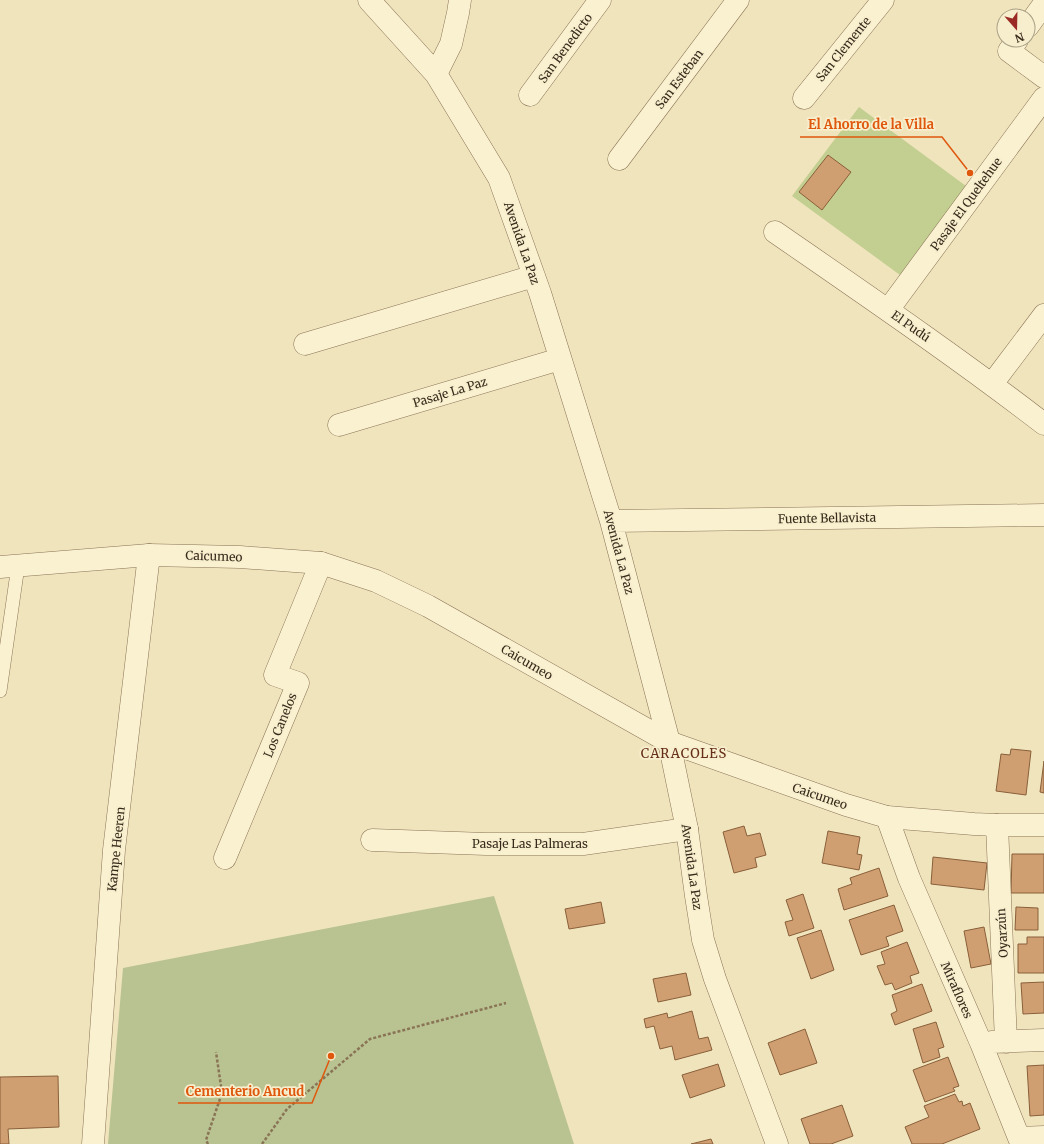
<svg xmlns="http://www.w3.org/2000/svg" width="1044" height="1144" font-family="Merriweather,serif">
<rect width="100%" height="100%" fill="#f0e4bd"/>
<path fill="#c3ce91" d="M859,107l107,79 -66,89 -108,-79z"/>
<path fill="#b9c291" d="M494,896l80,248h-466l15,-176z"/>
<path fill="#d09f71" stroke="#895f3a" d="M828,155l23,17 -29,38 -23,-18z
M1011,749l20,2 -5,44 -30,-4 5,-37 9,1z
M1044,761v32l-4,-1z
M744,826l3,10 13,-3 6,22 -11,3 2,9 -23,6 -11,-41z
M828,831l32,6 -3,17 5,1 -3,15 -37,-7z
M1012,854h32v39h-33z
M933,857l54,6 -3,27 -53,-6z
M879,868l9,28 -44,14 -6,-21 14,-5 -2,-6z
M803,894l11,34 -25,8 -4,-14 8,-2 -7,-20z
M601,902l4,21 -36,6 -4,-20z
M894,905l9,26 -17,6 3,9 -28,9 -12,-35z
M1016,907l22,1v22h-23z
M984,927l7,37 -20,4 -7,-37z
M821,930l13,40 -23,9 -14,-41z
M1027,937h17v36h-26v-29h9z
M907,942l12,31 -9,3 2,7 -17,7 -3,-7 -7,2 -8,-19 8,-2 -4,-12z
M686,973l5,22 -33,7 -5,-23z
M1044,982v31l-21,1 -2,-31z
M922,984l10,27 -37,14 -4,-11 6,-3 -5,-16z
M692,1011l7,28 9,-2 4,13 -37,10 -3,-14 -12,3 -6,-23 -8,2 -2,-9 23,-6 1,5z
M936,1022l8,25 -6,2 2,8 -17,6 -10,-34z
M805,1029l12,34 -37,12 -12,-32z
M948,1057l11,29 -6,2 2,3 -30,11 -12,-32z
M718,1064l7,22 -35,12 -8,-23z
M1044,1065v50l-14,1 -3,-50z
M58,1076l1,51 -51,2 1,15h-9v-67z
M955,1094l4,8 3,-1 1,5 7,-3 10,26 -38,15h-30l-7,-17 24,-10 -5,-11z
M842,1105l11,31 -22,8h-21l-9,-25z
M711,1139l2,5h-22z"/>
<g fill="none" stroke-linecap="round" stroke-linejoin="round">
<g stroke="#897455" stroke-width="14">
<path id="service" d="M0,691l18,-125"/>
</g>
<g stroke="#897455" stroke-width="23">
<path id="minor" d="M369,0l67,74 63,104 41,115 71,228 58,221
M1028,26l16,-22
M1017,40l-8,11 35,26
M436,74l15,-30 7,-31 2,-13
M530,95l70,-95
M804,98l79,-98
M619,159l119,-159
M775,232c91,63 182,125 269,192
M888,310l156,-212
M305,344l229,-68
M992,384l52,-69
M339,425l221,-66
M611,521l433,-6
M887,817l22,61 72,165 38,95 25,-1
M997,825l9,217
M372,840l114,4h97l104,-15
M225,858l73,-175 -23,-8 46,-112
M992,1042l52,-2
M93,1144l21,-294 35,-295"/>
</g>
<g stroke="#897455" stroke-width="23">
<path id="tertiary" d="M0,567l149,-12 91,2 81,6 55,18 52,25 241,136 177,63 41,12 87,7 23,1h47
M669,742l18,87 9,67 7,44 12,39 62,165"/>
</g>
<path stroke="#897455" stroke-width="2.5" stroke-dasharray="3 2" stroke-linecap="butt" d="M208,1144l-2,-4 16,-47 -6,-41
M262,1144l25,-35 83,-70 136,-36"/>
<use href="#service" stroke="#faf1d1" stroke-width="13"/>
<use href="#minor" stroke="#faf1d1" stroke-width="22"/>
<use href="#tertiary" stroke="#faf1d1" stroke-width="22"/>
</g>
<g text-anchor="middle" dominant-baseline="central" stroke-width="3.5" stroke-linejoin="round" paint-order="stroke">
<g font-size="12" fill="#372a1b" stroke="#f7eecd">
<text transform="translate(565 48) rotate(-54)">San Benedicto</text>
<text transform="translate(843 49) rotate(-51)">San Clemente</text>
<text transform="translate(679 79) rotate(-53)">San Esteban</text>
<text transform="translate(966 204) rotate(-54)">Pasaje El Queltehue</text>
<text transform="translate(522 243) rotate(71)">Avenida La Paz</text>
<text transform="translate(911 326) rotate(35)">El Pudú</text>
<text transform="translate(450 392) rotate(-17)">Pasaje La Paz</text>
<text transform="translate(827 518) rotate(-1)">Fuente Bellavista</text>
<text transform="translate(619 552) rotate(75)">Avenida La Paz</text>
<text transform="translate(214 556) rotate(2)">Caicumeo</text>
<text transform="translate(527 662) rotate(30)">Caicumeo</text>
<text transform="translate(280 725) rotate(-68)">Los Canelos</text>
<text transform="translate(820 796) rotate(19)">Caicumeo</text>
<text x="530" y="843">Pasaje Las Palmeras</text>
<text transform="translate(116 849) rotate(-84)">Kampe Heeren</text>
<text transform="translate(692 867) rotate(82)">Avenida La Paz</text>
<text transform="translate(1002 933) rotate(-93)">Oyarzún</text>
<text transform="translate(957 990) rotate(66)">Miraflores</text>
</g>
<g font-size="13" letter-spacing="1" fill="#662e18" stroke="#f7eecd">
<text x="684" y="753">CARACOLES</text>
</g>
</g>
<path fill="none" stroke="#df570d" stroke-width="1.5" d="M970 173L942 137H800M331 1056L312 1103H178"/>
<g fill="#df570d" stroke="#f7eecd" stroke-width="1.5">
<circle cx="970" cy="173" r="4"/>
<circle cx="331" cy="1056" r="4"/>
</g>
<g font-size="13" text-anchor="middle" font-weight="bold" fill="#df570d" stroke="#f7eecd" stroke-width="3.5" stroke-linejoin="round" paint-order="stroke">
<text x="871" y="129">El Ahorro de la Villa</text>
<text x="245" y="1096">Cementerio Ancud</text>
</g>
<g transform="translate(1016 28) rotate(160)"><circle r="19" fill="#f7eecd" stroke="#aaa086"/>
<path d="M0-3L7 15L0 10L-7 15Z" fill="#9a2a23"/>
<text y="-6" font-size="11" font-weight="bold" text-anchor="middle" fill="#372a1b">N</text>
</g>
</svg>
